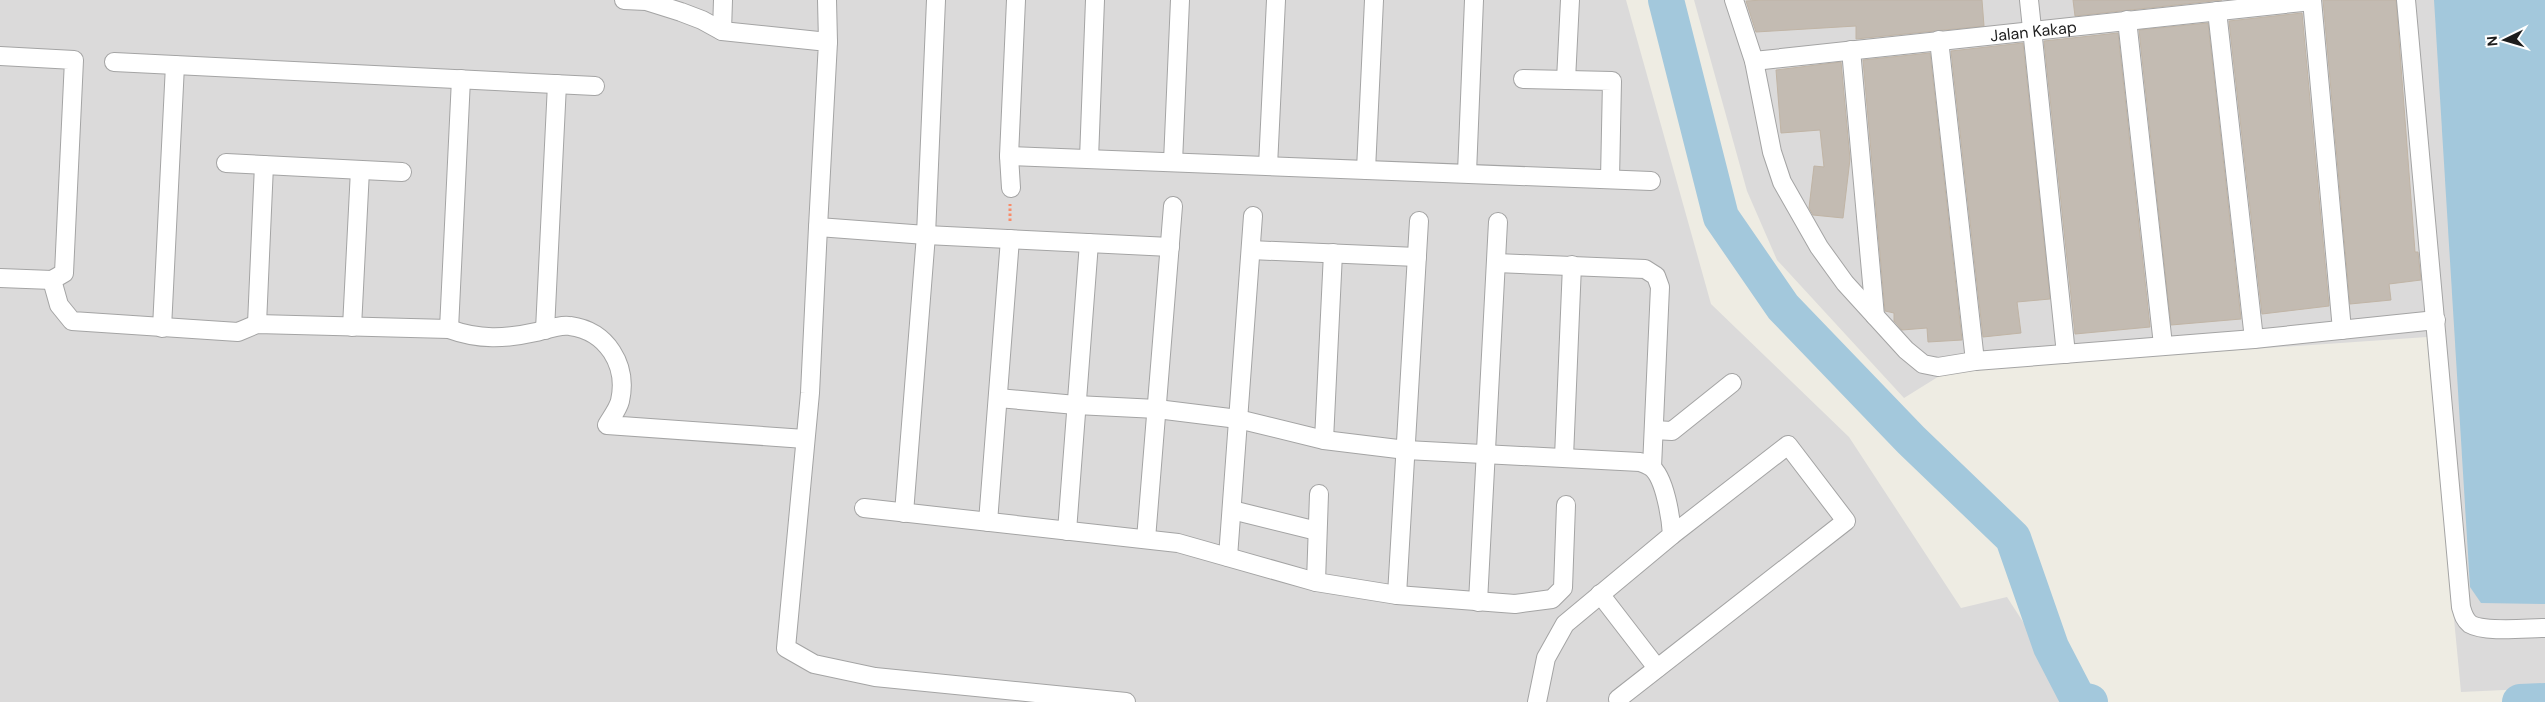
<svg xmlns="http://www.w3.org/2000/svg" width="2545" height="702" font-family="'DM Sans',sans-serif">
<rect width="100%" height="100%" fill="#eeece3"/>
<path fill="#dbdada" d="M0,0h1626l85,304 138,133 112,171 46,-11 58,90 32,15h-2097z
M1694,0h851v688l-84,4 -34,-355 -478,33 -45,28 -127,-138 -30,-69z"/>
<path fill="#a3c8dc" d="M2434,0h111v604l-64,-1 -11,-16z"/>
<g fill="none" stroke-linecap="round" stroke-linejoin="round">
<path stroke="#a3c8dc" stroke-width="36" d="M1666,0l55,217 62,90 128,133 102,98 38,109 27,52 12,3
M2520,702l25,-1"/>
</g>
<path fill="#c3bbb2" stroke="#c0b4a5" d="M1764,0h218l2,26 -128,13v-13l-100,6 -10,-31z
M2073,0h149l-147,16z
M2323,0h73l19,252h3l3,28 -32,4 2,16 -41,4z
M2302,13l27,293 -67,8 -33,-293z
M2208,23l33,296 -70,6 -32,-295z
M2118,33l32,294 -75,7 -31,-293z
M2023,43l27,256 -33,3 4,31 -38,4 -32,-286z
M1930,53l32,287 -34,2 -1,-14 -25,2 -8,-9v-8l-9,-2 -22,-251z
M1841,62l9,97 -7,59 -30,-3 -4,-7 5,-42 10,1 -4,-37 -39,3 -5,-63z"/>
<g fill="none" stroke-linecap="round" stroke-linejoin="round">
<g stroke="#a4a4a4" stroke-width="20">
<g id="street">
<path d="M624,0l22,1 35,11 21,8 20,11 106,11 -10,185 108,8 244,12"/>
<path d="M827,0l1,42"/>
<path d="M1734,0l20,61 18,91 10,30 37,65 26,36 61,67 17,14 15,3 37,-6 279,-22 182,-19"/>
<path d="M2029,0l37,354"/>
<path d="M2312,0l30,330"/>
<path d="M2406,0l55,607c2,7 3,12 9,17 15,9 57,4 75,4"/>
<path d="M2217,11l37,328"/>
<path d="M2127,20l36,325"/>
<path d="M722,31l1,-31"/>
<path d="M1939,40l36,321"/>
<path d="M1851,50l24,266"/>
<path d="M0,56l74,4 -10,213 -12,7 -52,-2"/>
<path id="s1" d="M1754,61l558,-60"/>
<path d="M114,62l481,24"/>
<path d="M1523,79l89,2 -2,98"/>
<path d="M1566,80l4,-80"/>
<path d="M1009,156l642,25"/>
<path d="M1089,159l6,-159"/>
<path d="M1173,162l7,-162"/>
<path d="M226,163l176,9"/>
<path d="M1268,166l8,-166"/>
<path d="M1366,170l8,-170"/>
<path d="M1467,173l7,-173"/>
<path d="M1011,188l-2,-32 7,-156"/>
<path d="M818,227l-8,166 -24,255 28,16 61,13 251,25"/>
<path d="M1251,250l166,7"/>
<path d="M1496,263l149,6 11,7 4,11 -8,180"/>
<path d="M52,280l7,25 13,16 166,11 19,-8 192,5c30,11 56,10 87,3 9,-2 24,-8 34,-6 37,5 58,39 50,75 -2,8 -9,17 -13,24l198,14"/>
<path d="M257,324l7,-159"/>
<path d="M352,327l8,-157"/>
<path d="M162,328l13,-263"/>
<path d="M449,329l12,-250"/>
<path d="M545,330l12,-246"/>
<path d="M998,398l78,7 81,4 81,10 86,21 82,10 234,12c3,1 8,3 11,5 14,10 20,52 21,68l-107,89 -19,34 -9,44"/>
<path d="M1654,430l18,1 60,-48"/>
<path d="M1324,440l9,-187"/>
<path d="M1564,457l8,-192"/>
<path d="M864,508l314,35 138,39 81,13 118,9 37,-5 11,-11 3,-83"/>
<path d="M1232,510l85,21"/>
<path d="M904,513l22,-278 10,-235"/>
<path d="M988,522l22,-283"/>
<path d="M1067,531l22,-288"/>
<path d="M1146,539l27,-333"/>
<path d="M1228,557l25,-341"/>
<path d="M1316,582l3,-88"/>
<path d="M1600,594l57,74"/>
<path d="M1397,595l22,-374"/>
<path d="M1478,602l20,-380"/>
<path d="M1618,699l228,-178 -58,-76 -116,90"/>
</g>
</g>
<path stroke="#f98b69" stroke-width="3" stroke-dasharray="2.5 2.5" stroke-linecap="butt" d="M1010,221v-17"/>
<use href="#street" stroke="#fff" stroke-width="18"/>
</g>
<g text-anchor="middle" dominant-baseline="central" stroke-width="4.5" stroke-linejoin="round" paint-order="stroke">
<g font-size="16" fill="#1d1d1d" stroke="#fff">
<text stroke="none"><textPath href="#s1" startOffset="281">Jalan Kakap</textPath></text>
</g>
</g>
<g transform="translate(2505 40) rotate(265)" stroke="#ffffff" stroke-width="4" paint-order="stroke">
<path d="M0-4L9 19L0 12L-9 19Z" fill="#1d1d1d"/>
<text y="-8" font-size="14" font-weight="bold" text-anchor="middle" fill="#1d1d1d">N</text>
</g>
</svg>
